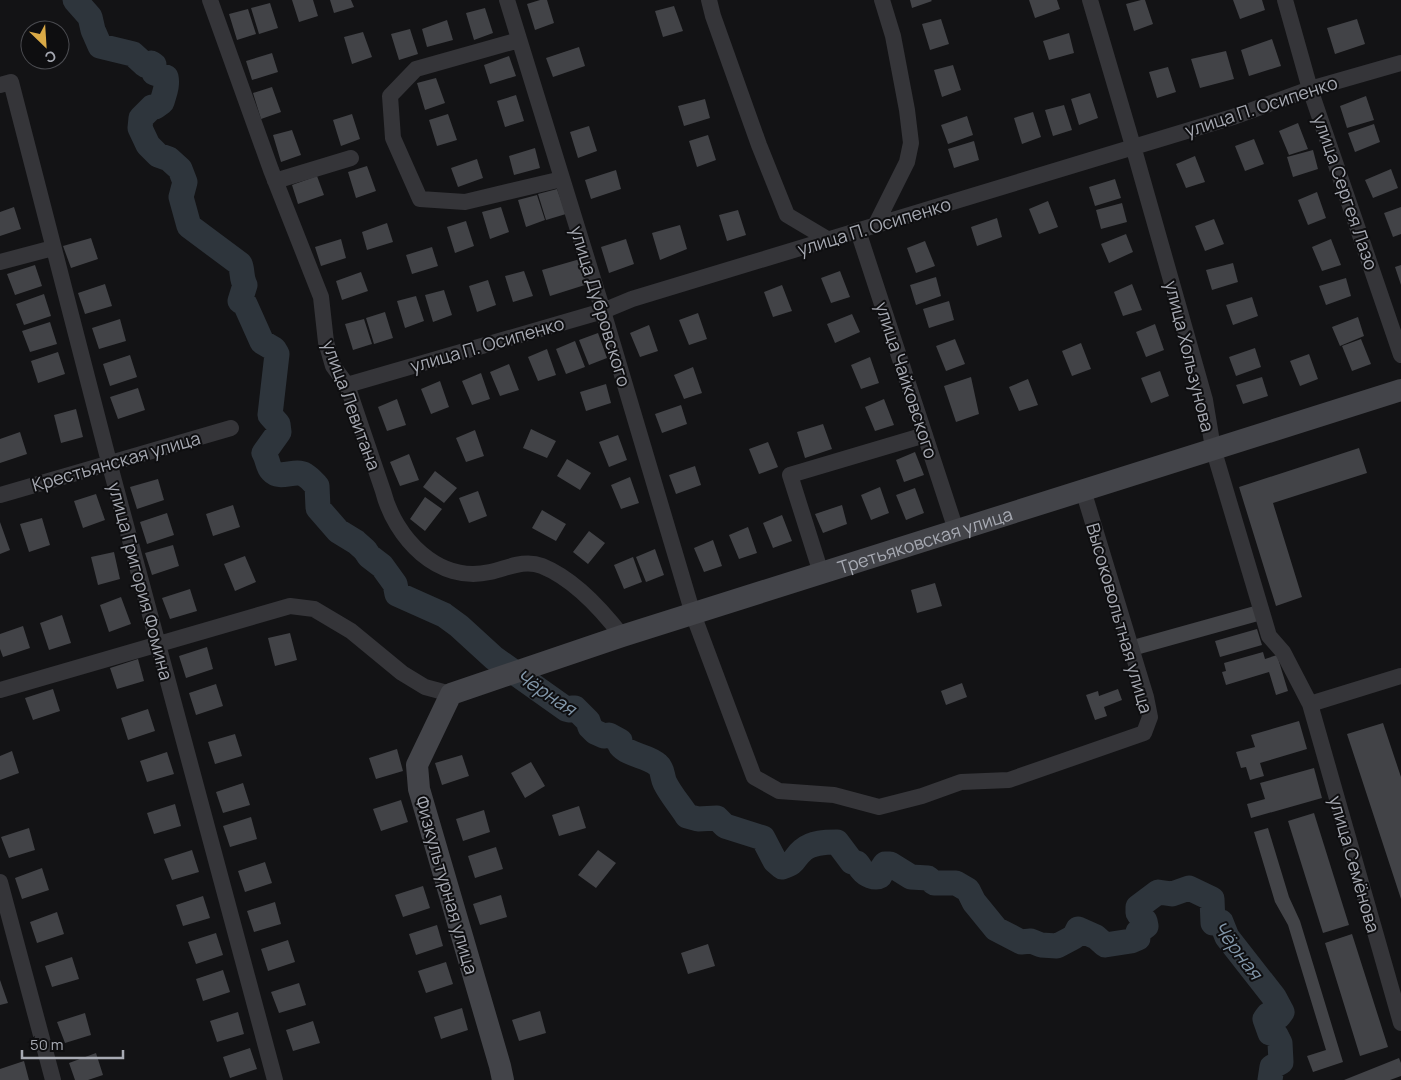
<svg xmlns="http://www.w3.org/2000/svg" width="1401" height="1080" font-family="Manrope,sans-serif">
<rect width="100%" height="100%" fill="#131315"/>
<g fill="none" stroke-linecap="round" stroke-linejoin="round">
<path stroke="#2e353c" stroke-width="25" d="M75,0l15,17 3,13 7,16 33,8 12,11 6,-2 3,2v8l12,4c2,9 -2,17 -4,25l-7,5h-3l-11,11 -1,10 8,17 10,10 11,4 11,10 5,13 -4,15 8,29 51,38c3,7 1,14 5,21l-5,16 5,3 17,38 12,7 3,5 -7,61 8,9 1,8 -15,21c4,6 3,13 8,18 8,9 23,-2 33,4 5,3 9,8 12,11l1,22 20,23 18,11 9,8 4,6 13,10 13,18 2,10 47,21 15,11 35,32 72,51 4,1 2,-2h3l13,13 2,6 5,5 9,4 5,-1 11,6v4c9,11 27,10 38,20 5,4 4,12 7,18 6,12 15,22 22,33l11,3 19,-1 8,8 38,12 12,23 7,6c16,-5 10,-8 21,-17 9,-8 23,-8 34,-8l15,20 5,1c2,2 3,5 5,7 4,5 13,9 18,6l-1,-3 6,-9h5l21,13 17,1 6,5h22l12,7 6,12 22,27 25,13 10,-1 10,4 16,1 17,-9 4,-8 18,8 9,8 26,-4 7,-3v-6l8,-6 -1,-5 -7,-8v-6l20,-15 14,2 17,-6 23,11 1,24 4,-2 4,1 6,15 47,60 8,15 -3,4 -11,-1 -3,4 5,14 6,2 4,8 1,19 -9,5 -2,13"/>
</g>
<path fill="#424347" d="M292,0h21l5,16 -19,6z
M330,0h21l3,7 -20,6z
M540,0h7l7,23 -19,7 -8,-26z
M910,0h21l1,1 -20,7z
M1029,0h28l3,9 -25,9z
M1141,0h4l8,24 -19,7 -8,-27z
M1233,0h29l3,10 -25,9z
M270,3l8,25 -19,6 -8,-26z
M674,6l9,25 -20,6 -8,-26z
M485,8l8,25 -19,7 -8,-27z
M248,9l8,25 -19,6 -8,-26z
M941,19l8,25 -19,6 -8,-26z
M1357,19l8,25 -30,10 -8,-26z
M447,20l6,20 -26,7 -5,-18z
M410,29l8,25 -19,6 -8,-26z
M363,32l9,25 -20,7 -8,-27z
M1069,33l5,20 -25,7 -6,-19z
M1272,39l9,27 -32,10 -8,-26z
M579,47l6,19 -32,11 -7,-19z
M1226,51l8,28 -34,9 -9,-29z
M272,53l6,19 -26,8 -6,-19z
M509,56l7,20 -26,8 -6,-19z
M953,65l8,25 -19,7 -8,-27z
M1168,67l8,25 -19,6 -8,-26z
M436,78l9,25 -20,7 -8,-27z
M272,87l9,25 -20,7 -8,-26z
M1090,93l8,25 -19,7 -8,-26z
M516,95l8,26 -19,6 -8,-26z
M1366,96l8,24 -27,8 -7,-22z
M705,99l5,19 -26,8 -6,-20z
M1064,105l8,25 -19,6 -8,-26z
M1033,112l8,25 -19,7 -8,-26z
M352,114l8,25 -19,7 -8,-26z
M448,114l9,26 -20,6 -8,-26z
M967,116l6,19 -25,9 -7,-19z
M1298,123l10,26 -19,6 -10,-24z
M1374,124l6,18 -25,10 -7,-19z
M589,126l8,25 -19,7 -8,-26z
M292,130l9,25 -20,7 -8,-27z
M708,135l8,25 -19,7 -8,-26z
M1254,139l10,25 -19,7 -10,-25z
M974,141l5,19 -25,8 -6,-19z
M535,148l5,20 -26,7 -5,-19z
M1313,150l5,19 -25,8 -6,-20z
M1195,156l10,26 -19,6 -10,-24z
M477,159l6,19 -25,9 -7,-19z
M367,166l9,25 -20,7 -8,-26z
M1391,169l7,19 -25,10 -8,-18z
M616,170l5,19 -30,10 -6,-19z
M317,176l7,19 -26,9 -6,-19z
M1115,179l6,19 -26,8 -6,-19z
M557,189l9,25 -20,6 -8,-26z
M1317,192l9,26 -18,7 -10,-25z
M537,195l8,25 -19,7 -8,-27z
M1048,201l10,26 -19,7 -10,-25z
M1122,203l5,19 -26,7 -5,-19z
M14,207l7,22 -21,7v-24z
M501,207l8,25 -19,7 -8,-27z
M1401,207v27l-8,3 -9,-24z
M738,210l8,25 -19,6 -8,-26z
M997,218l5,19 -25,9 -6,-19z
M1214,219l10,25 -19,7 -10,-25z
M466,221l8,25 -19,7 -8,-26z
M387,223l6,19 -26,8 -5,-18z
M680,225l7,24 -27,11 -8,-27z
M1126,234l7,18 -24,11 -8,-19z
M91,238l7,21 -27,9 -8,-22z
M341,239l5,19 -25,8 -6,-19z
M626,239l8,25 -25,9 -8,-26z
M1331,239l10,26 -19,6 -10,-24z
M925,241l10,25 -19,7 -9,-25z
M432,247l6,19 -26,8 -6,-19z
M580,259l8,25 -38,12 -8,-26z
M1233,263l5,19 -26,8 -6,-20z
M35,265l7,21 -27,9 -8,-21z
M1401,265v20l-6,-18z
M524,271l9,25 -20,6 -8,-26z
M840,271l10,26 -19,6 -10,-25z
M361,272l7,19 -26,9 -6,-19z
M936,277l5,19 -25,9 -6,-20z
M1346,278l5,18 -25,9 -7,-19z
M488,280l8,25 -19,7 -8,-26z
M105,284l7,22 -27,8 -7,-21z
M1132,284l10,26 -19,6 -9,-24z
M782,285l10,26 -19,6 -9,-25z
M444,290l8,25 -19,7 -8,-27z
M44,294l7,22 -27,9 -8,-21z
M416,296l8,25 -19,7 -8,-27z
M1252,297l6,19 -25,9 -7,-20z
M949,301l5,19 -25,8 -6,-19z
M385,312l8,26 -19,6 -8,-26z
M698,313l9,26 -18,6 -10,-25z
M852,314l8,18 -25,11 -8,-19z
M1358,317l6,19 -24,10 -8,-19z
M120,319l6,22 -27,8 -7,-21z
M364,319l8,25 -19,6 -8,-26z
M50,322l7,22 -27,8 -8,-21z
M1155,324l9,26 -18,7 -10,-25z
M649,325l9,26 -18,6 -10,-24z
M598,333l9,25 -18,7 -10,-25z
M955,339l10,25 -19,7 -10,-25z
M1361,339l10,25 -19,7 -10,-25z
M575,341l10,26 -19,7 -10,-25z
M1081,343l10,26 -19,7 -10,-25z
M1255,348l6,19 -25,9 -7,-19z
M547,349l9,26 -18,6 -10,-24z
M58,352l7,22 -27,9 -7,-22z
M1309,354l9,25 -18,7 -10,-25z
M130,355l7,22 -27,9 -7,-22z
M870,357l9,26 -18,6 -10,-24z
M509,364l10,26 -19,6 -10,-24z
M693,367l9,26 -18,6 -10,-24z
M1160,371l9,25 -18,7 -10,-25z
M481,373l9,26 -18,6 -10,-24z
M971,377l8,37 -23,8 -12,-36z
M1262,377l6,19 -25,8 -7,-19z
M1028,379l10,26 -19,6 -10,-24z
M440,381l9,26 -18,7 -10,-25z
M606,384l5,19 -25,8 -6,-19z
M138,388l7,22 -27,9 -8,-22z
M397,399l9,26 -19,6 -9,-24z
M884,399l10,26 -19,6 -10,-24z
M681,405l6,19 -25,9 -7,-19z
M76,409l7,28 -22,6 -7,-28z
M823,424l9,25 -27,9 -8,-26z
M531,429l25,12 -9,17 -24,-10z
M475,430l9,26 -18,6 -10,-24z
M20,432l7,22 -27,9v-24z
M618,435l9,25 -18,7 -10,-25z
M768,442l10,25 -19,7 -10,-25z
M1359,448l8,25 -94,30 29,94 -26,9 -37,-119z
M915,452l9,23 -20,7 -8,-22z
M409,454l10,26 -19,6 -10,-24z
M567,459l24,14 -11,17 -23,-14z
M695,466l6,19 -25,9 -7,-19z
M435,471l22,17 -13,15 -21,-16z
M630,477l9,26 -18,6 -10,-24z
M158,479l6,21 -27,9 -7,-22z
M880,487l9,26 -18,7 -10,-25z
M915,488l9,25 -18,7 -10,-25z
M478,491l9,25 -18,7 -10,-25z
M96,494l9,26 -22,8 -9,-27z
M425,497l17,12 -17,22 -15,-12z
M233,505l7,22 -27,9 -7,-22z
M842,505l5,19 -24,9 -8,-19z
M542,510l24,14 -10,17 -24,-13z
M167,513l7,22 -27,9 -7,-22z
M782,515l10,26 -19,7 -10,-25z
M42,518l8,27 -21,7 -9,-28z
M0,522l10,28 -10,4z
M748,527l9,26 -18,6 -10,-24z
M589,531l16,12 -17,21 -15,-12z
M713,540l9,26 -18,6 -10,-24z
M173,545l6,21 -27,9 -7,-22z
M655,549l9,26 -18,7 -10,-25z
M114,552l6,27 -22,6 -7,-28z
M245,556l11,26 -21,9 -11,-27z
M633,557l9,25 -18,7 -10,-24z
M935,583l7,23 -25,7 -6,-23z
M190,589l7,22 -27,8 -8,-21z
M121,597l10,27 -22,8 -9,-27z
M1258,605l4,15 -122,34 -4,-15z
M62,615l9,28 -22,7 -9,-27z
M23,626l7,22 -27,9 -3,-8v-15z
M1257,629l5,16 -42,12 -5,-16z
M290,633l7,27 -22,6 -7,-28z
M207,647l6,22 -27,9 -7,-22z
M1263,652l2,7 12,-4 11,36 -12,4 -7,-23 -43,13 -4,-13 4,-1 -2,-8z
M138,659l6,22 -27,8 -7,-21z
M962,683l5,14 -21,8 -5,-14z
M216,684l7,22 -27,9 -7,-22z
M53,689l7,22 -27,9 -8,-22z
M1118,689l4,11 -18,7 3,9 -12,4 -9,-25 12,-4 1,5z
M148,709l7,22 -27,9 -7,-22z
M1299,721l8,28 -47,14 4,13 -14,4 -4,-13 -5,1 -5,-16 19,-5 -4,-12z
M1383,723l18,54v122l-54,-165z
M235,734l7,22 -27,8 -7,-22z
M397,749l6,22 -27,8 -7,-21z
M12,751l7,22 -19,7v-24z
M167,752l7,22 -27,8 -7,-21z
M462,755l7,21 -27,9 -7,-22z
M531,762l14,24 -20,12 -14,-25z
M1314,768l8,30 -71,20 -4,-14 18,-5 -5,-16z
M243,783l7,22 -27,8 -7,-21z
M401,800l7,22 -27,9 -8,-22z
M175,804l6,22 -27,8 -7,-21z
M579,806l7,22 -27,8 -7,-21z
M484,810l6,22 -27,9 -7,-22z
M1314,813l35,112 -26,8 -35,-112z
M251,817l6,22 -27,8 -7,-21z
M29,828l6,22 -26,8 -8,-21z
M1268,828l21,69 11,24 43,141 -30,10 -6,-16 19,-6 -38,-125 -13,-23 -21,-70z
M496,847l7,22 -28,9 -7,-22z
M192,850l7,22 -27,8 -8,-21z
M598,850l18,13 -20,25 -18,-13z
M265,862l7,21 -27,9 -7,-21z
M42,868l7,22 -27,9 -7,-21z
M423,886l7,22 -27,9 -8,-22z
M501,895l6,22 -27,8 -7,-21z
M203,896l7,22 -27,8 -7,-21z
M275,902l6,22 -27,8 -7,-21z
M57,912l7,22 -27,9 -7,-21z
M437,925l6,21 -27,9 -7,-21z
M216,933l7,22 -27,9 -8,-22z
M1352,934l36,113 -28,9 -35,-113z
M288,940l7,22 -27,9 -7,-22z
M708,944l7,22 -27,8 -7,-21z
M72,957l7,22 -27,8 -7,-21z
M446,962l7,22 -27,9 -8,-22z
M223,970l7,22 -27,9 -7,-22z
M0,980l8,23 -8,2z
M299,983l7,22 -27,8 -8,-21z
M462,1008l6,22 -27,9 -7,-22z
M540,1011l6,22 -27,8 -7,-21z
M238,1012l6,22 -27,8 -7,-21z
M85,1013l6,22 -26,8 -8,-21z
M313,1021l7,22 -27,8 -7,-21z
M250,1048l7,21 -27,9 -7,-21z
M96,1053l7,22 -15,5h-13l-6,-17z
M1399,1058l2,5v13l-11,4h-46z
M24,1061l5,19h-29v-11z"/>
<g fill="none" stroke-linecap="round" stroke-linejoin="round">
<path stroke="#353539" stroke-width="16" d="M210,0l61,170 50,127 5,45 7,24 14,19 36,106c12,47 55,93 107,81 18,-4 34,-13 52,-6 32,13 60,44 80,70
M507,0l96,311 90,303 61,163 25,14 55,4 45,12 43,-11 39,-14 48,-2 135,-47 6,-16 -4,-20 -63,-207
M709,0l4,16 46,129 28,70 42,25
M1090,0l43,146 72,254 8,48 56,188 14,16 27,52 91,319
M1285,0l25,89 91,266
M519,40l-103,29 -26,27 3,42 27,61 45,3 97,-23
M0,85l11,-3 98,380 166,618
M275,181l76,-23
M875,226l32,-64 4,-19 -4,-33 -14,-74 -11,-36
M858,231l98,299
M0,262l53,-14
M347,385l256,-74 29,-12 604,-183 74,-27 91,-26
M0,495l231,-67
M821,573l-31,-98 135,-40
M0,690l290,-84 24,3 37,22 51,42 23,14 26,7
M1310,704l91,-28
M0,882l53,198"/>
<path stroke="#434449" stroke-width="22" id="s1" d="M503,1080l-3,-14 -81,-277 -2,-24 34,-71 171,-58 779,-246"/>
</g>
<g text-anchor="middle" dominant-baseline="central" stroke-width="4" stroke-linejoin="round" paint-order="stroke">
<g font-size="18" fill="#a7aab3" stroke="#0e0e10">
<text transform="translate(1261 106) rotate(-18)">улица П. Осипенко</text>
<text transform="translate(1346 192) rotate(71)">улица Сергея Лазо</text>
<text transform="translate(874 226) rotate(-17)">улица П. Осипенко</text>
<text transform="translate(601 306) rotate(73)">улица Дубровского</text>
<text transform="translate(487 344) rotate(-16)">улица П. Осипенко</text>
<text transform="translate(1190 356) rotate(76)">улица Хользунова</text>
<text transform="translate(907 380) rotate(72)">улица Чайковского</text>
<text transform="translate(352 405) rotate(70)">улица Левитана</text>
<text transform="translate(116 461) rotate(-16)">Крестьянская улица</text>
<text stroke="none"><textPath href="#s1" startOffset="904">Третьяковская улица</textPath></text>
<text transform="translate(141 581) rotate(75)">улица Григория Фомина</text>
<text transform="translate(1120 618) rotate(74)">Высоковольтная улица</text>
<text transform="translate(1355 864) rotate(74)">улица Семёнова</text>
<text transform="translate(447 885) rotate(74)">Физкультурная улица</text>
</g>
<g font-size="19" font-style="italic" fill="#8297aa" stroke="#0e0e10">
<text transform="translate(546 692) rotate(33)">Чёрная</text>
<text transform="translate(1238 950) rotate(53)">Чёрная</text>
</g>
</g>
<g transform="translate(45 45) rotate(155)"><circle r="24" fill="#0e0e10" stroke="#4b4c51"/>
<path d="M0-4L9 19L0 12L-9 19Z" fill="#daaa46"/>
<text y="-8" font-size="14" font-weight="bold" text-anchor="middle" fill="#a7aab3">С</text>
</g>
<path d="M22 1050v8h101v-8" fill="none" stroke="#a7aab3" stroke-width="2.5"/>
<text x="30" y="1050" font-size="15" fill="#a7aab3" stroke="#0e0e10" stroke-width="4" paint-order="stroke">50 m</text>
</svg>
